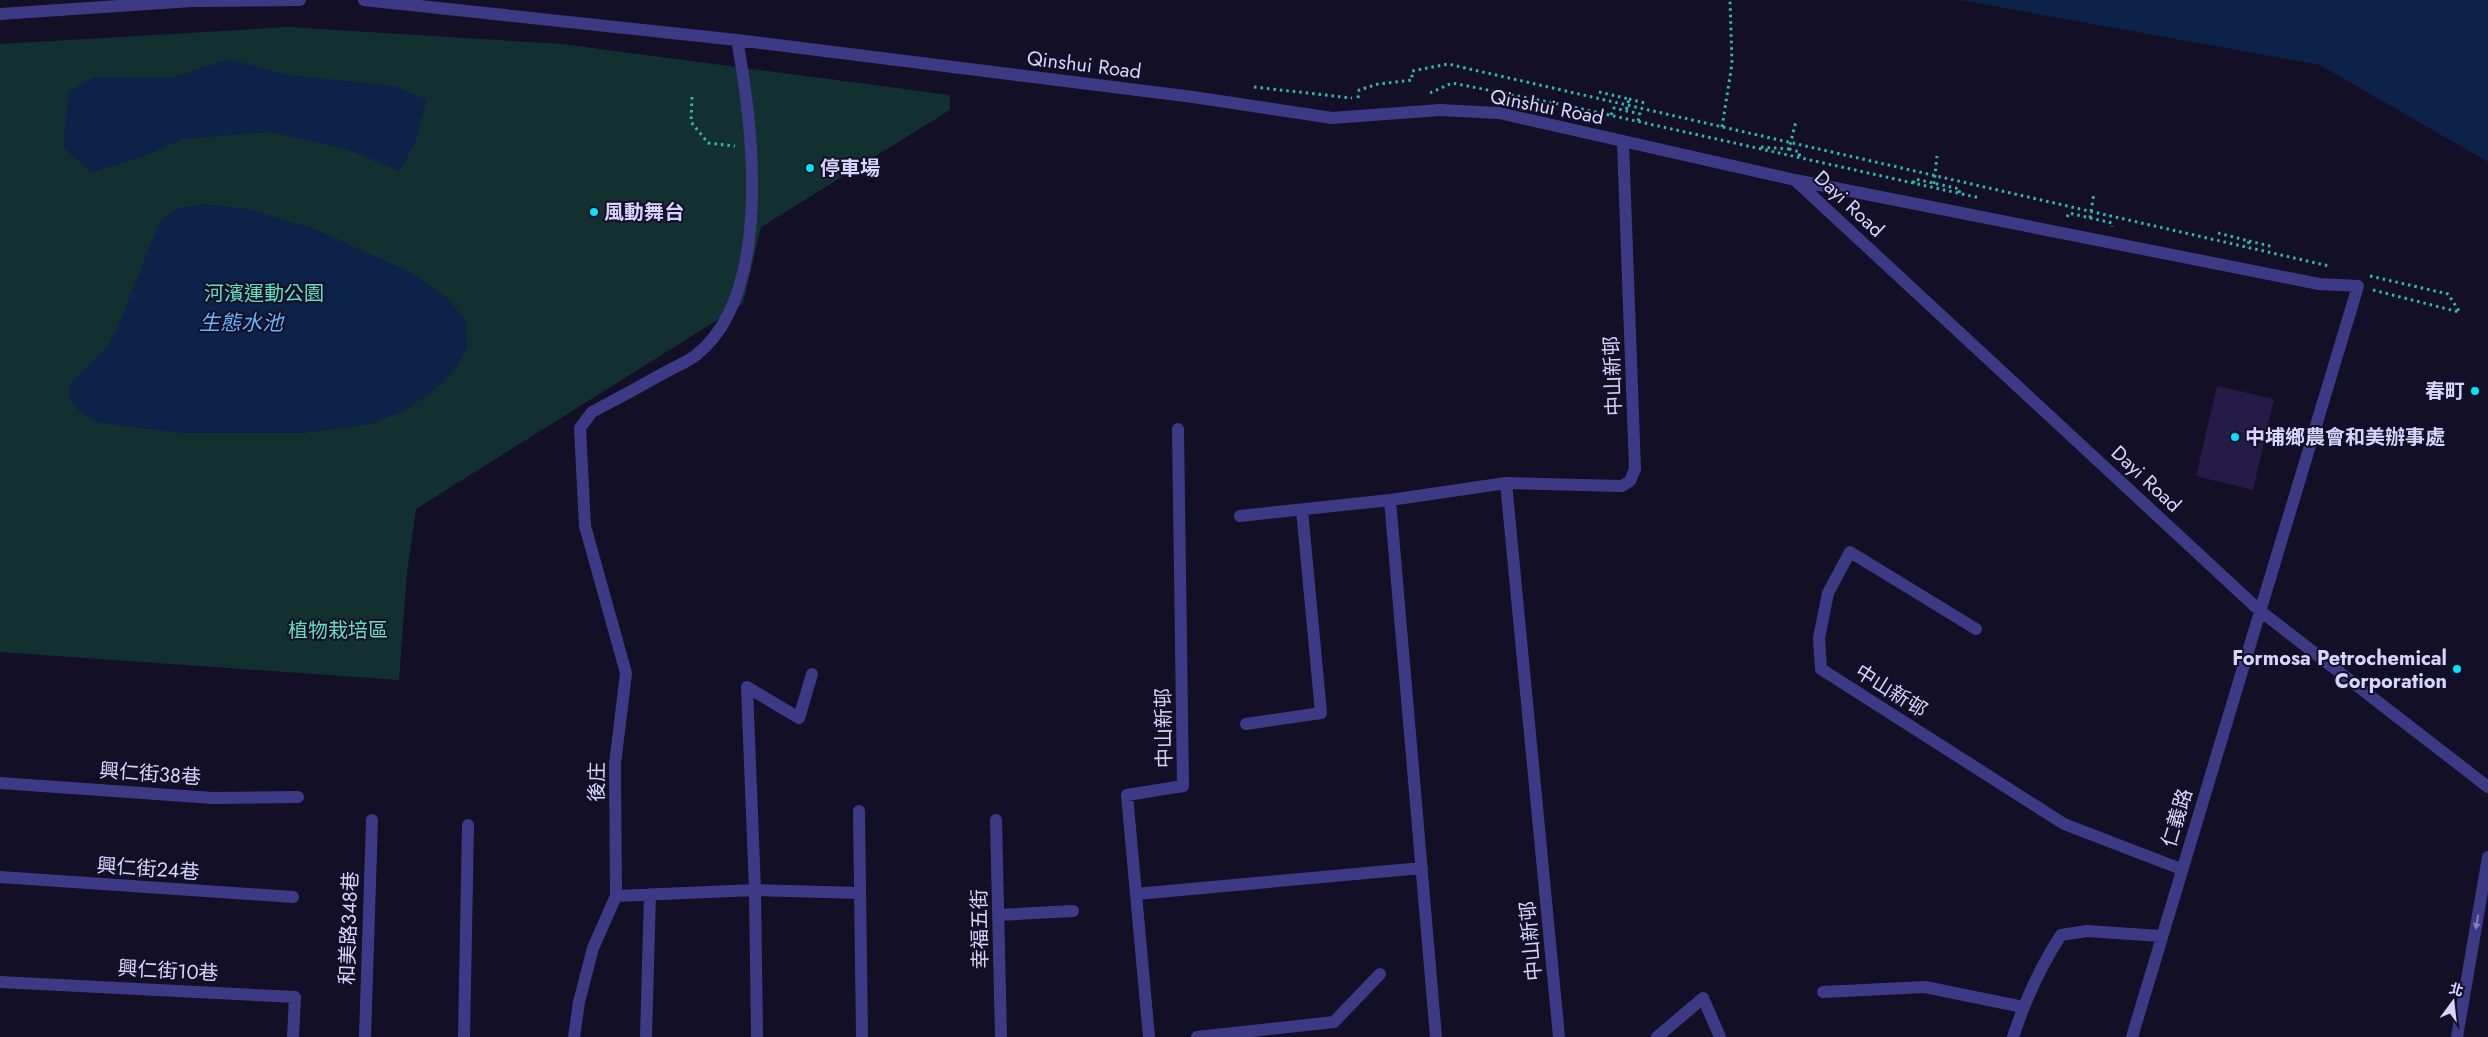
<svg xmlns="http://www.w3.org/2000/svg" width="2488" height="1037" font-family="Jost,'Noto Sans TC',sans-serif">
<rect width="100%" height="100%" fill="#130f26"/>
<path fill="#12302f" d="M288,27l274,17 388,51v15l-189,117 -18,77 -327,205 -9,64 -8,107 -399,-28v-608z"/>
<path fill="#0c2248" d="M1960,0h528v162l-168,-97z
M228,59l60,16 107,11 32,14 -11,41 -16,30 -54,-22 -77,-17 -86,7 -37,16 -55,18 -28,-26 6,-56 25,-14 77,1z
M204,204l43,5 65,19 96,43 37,25 20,23 3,28 -13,23 -19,19 -31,21 -33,14 -68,9h-121l-83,-10 -20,-11 -11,-14 2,-16 38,-38 7,-13 43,-108 16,-14z"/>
<path fill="#241b47" d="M2217,386l57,13 -21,91 -57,-14z"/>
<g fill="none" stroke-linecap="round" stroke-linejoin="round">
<path stroke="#2fb8b0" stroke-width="3" stroke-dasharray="2.5 4" stroke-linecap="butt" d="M1254,87l98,11
M1599,92l30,7 -3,12
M1430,93l22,-10 117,23 411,92
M692,97l-1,25 17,21 27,3
M1358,98l1,-8 19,-6 34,-4v-9l36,-7 881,202
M1629,99l16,4
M1611,115l3,-7 26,6 -2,7
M1722,127l10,-63 -2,-64
M1761,147l28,2 7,-28
M1789,149l11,3 -1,5
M1913,183l2,-4 45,10 -1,4
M1934,184l3,-28
M2067,217l2,-4 43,10v4
M2090,218l4,-25
M2218,233l31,8 -2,7
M2249,241l25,6
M2370,276l78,18 11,17
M2373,290l86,22"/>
<path stroke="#3d3a85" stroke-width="12" d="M364,0l373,40 456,57 139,21 108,-8 59,3 296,67 524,104 39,2 -226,751
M0,14l192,-13 108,-1
M1795,180l464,430 229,177
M1506,483l53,554
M1390,500l46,537
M1240,516l150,-16 116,-17 116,3 8,-5 5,-12 -12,-326
M1976,629l-126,-77 -22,41 -9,45 2,31 243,155 117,45
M1246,724l75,-11 -19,-203
M0,783l213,15 85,-1
M859,811l3,226
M996,820l5,217
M0,877l293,20
M1136,894l286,-26
M616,896l139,-6 105,3
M998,915l75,-4
M0,982l295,15 -2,40
M1823,992l102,-5 98,20
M365,1037l7,-217
M464,1037l4,-212
M574,1037l5,-35 14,-54 23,-52 -1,-132 11,-91 -41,-147 -5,-98 12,-16c23,-12 47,-25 70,-38 10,-6 23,-11 33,-18 79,-61 58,-230 42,-316
M646,1037l4,-143
M757,1037l-2,-147 -8,-203 52,31 13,-44
M1149,1037l-22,-242 56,-9 -5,-357
M1197,1037l137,-15 46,-48
M1657,1037l46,-39 17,39
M2013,1037c12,-36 27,-70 48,-102l26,-4 74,5
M2457,1037l31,-180"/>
</g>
<defs><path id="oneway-solid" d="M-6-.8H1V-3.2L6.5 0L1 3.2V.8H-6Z" transform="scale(1.25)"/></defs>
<use fill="#837fbc" href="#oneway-solid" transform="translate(2477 922) rotate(100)"/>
<g fill="#00e5ff" stroke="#130f26" stroke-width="2">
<circle cx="810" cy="168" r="5"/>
<circle cx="594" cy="212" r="5"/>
<circle cx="2475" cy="391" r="5"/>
<circle cx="2235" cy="437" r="5"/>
<circle cx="2457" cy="669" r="5"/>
</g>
<g text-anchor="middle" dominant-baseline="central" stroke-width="4" stroke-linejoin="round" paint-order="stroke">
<g font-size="20" fill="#d9d4ff" stroke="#130f26">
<text transform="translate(1084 65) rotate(7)">Qinshui Road</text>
<text transform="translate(1547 107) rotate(11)">Qinshui Road</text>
<text transform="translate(1849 204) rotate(43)">Dayi Road</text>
<text transform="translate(1613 376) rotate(-92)">中山新邨</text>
<text transform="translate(2146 479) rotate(43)">Dayi Road</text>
<text transform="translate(1891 691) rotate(32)">中山新邨</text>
<text transform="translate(1164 728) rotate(-91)">中山新邨</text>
<text transform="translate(150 774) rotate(4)">興仁街38巷</text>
<text transform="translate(597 782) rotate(-89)">後庄</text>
<text transform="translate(2177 818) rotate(-73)">仁義路</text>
<text transform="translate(148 869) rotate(4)">興仁街24巷</text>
<text transform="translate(349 928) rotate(-88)">和美路348巷</text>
<text transform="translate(980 929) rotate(-91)">幸福五街</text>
<text transform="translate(1531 941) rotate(-95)">中山新邨</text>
<text transform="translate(168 971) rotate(3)">興仁街10巷</text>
</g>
<g font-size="20" font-weight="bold" fill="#d9d4ff" stroke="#130f26" text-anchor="start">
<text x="820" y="168">停車場</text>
<text x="604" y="212">風動舞台</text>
<text x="2465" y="391" text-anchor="end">春町</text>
<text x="2245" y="437">中埔鄉農會和美辦事處</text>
<text x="2447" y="658" text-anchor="end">Formosa Petrochemical<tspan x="2447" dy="23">Corporation</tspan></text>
</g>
<g font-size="20" fill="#5fe0c0" stroke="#130f26">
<text x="264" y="293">河濱運動公園</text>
<text x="338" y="630">植物栽培區</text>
</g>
<g font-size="21" font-style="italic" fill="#62b6ff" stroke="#130f26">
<text x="241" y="323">生態水池</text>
</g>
</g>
<g transform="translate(2453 1002) rotate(15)" stroke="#130f26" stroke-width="4" paint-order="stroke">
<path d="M0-4L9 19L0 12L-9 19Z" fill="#d9d4ff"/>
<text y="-8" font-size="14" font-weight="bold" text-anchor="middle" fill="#d9d4ff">北</text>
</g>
</svg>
